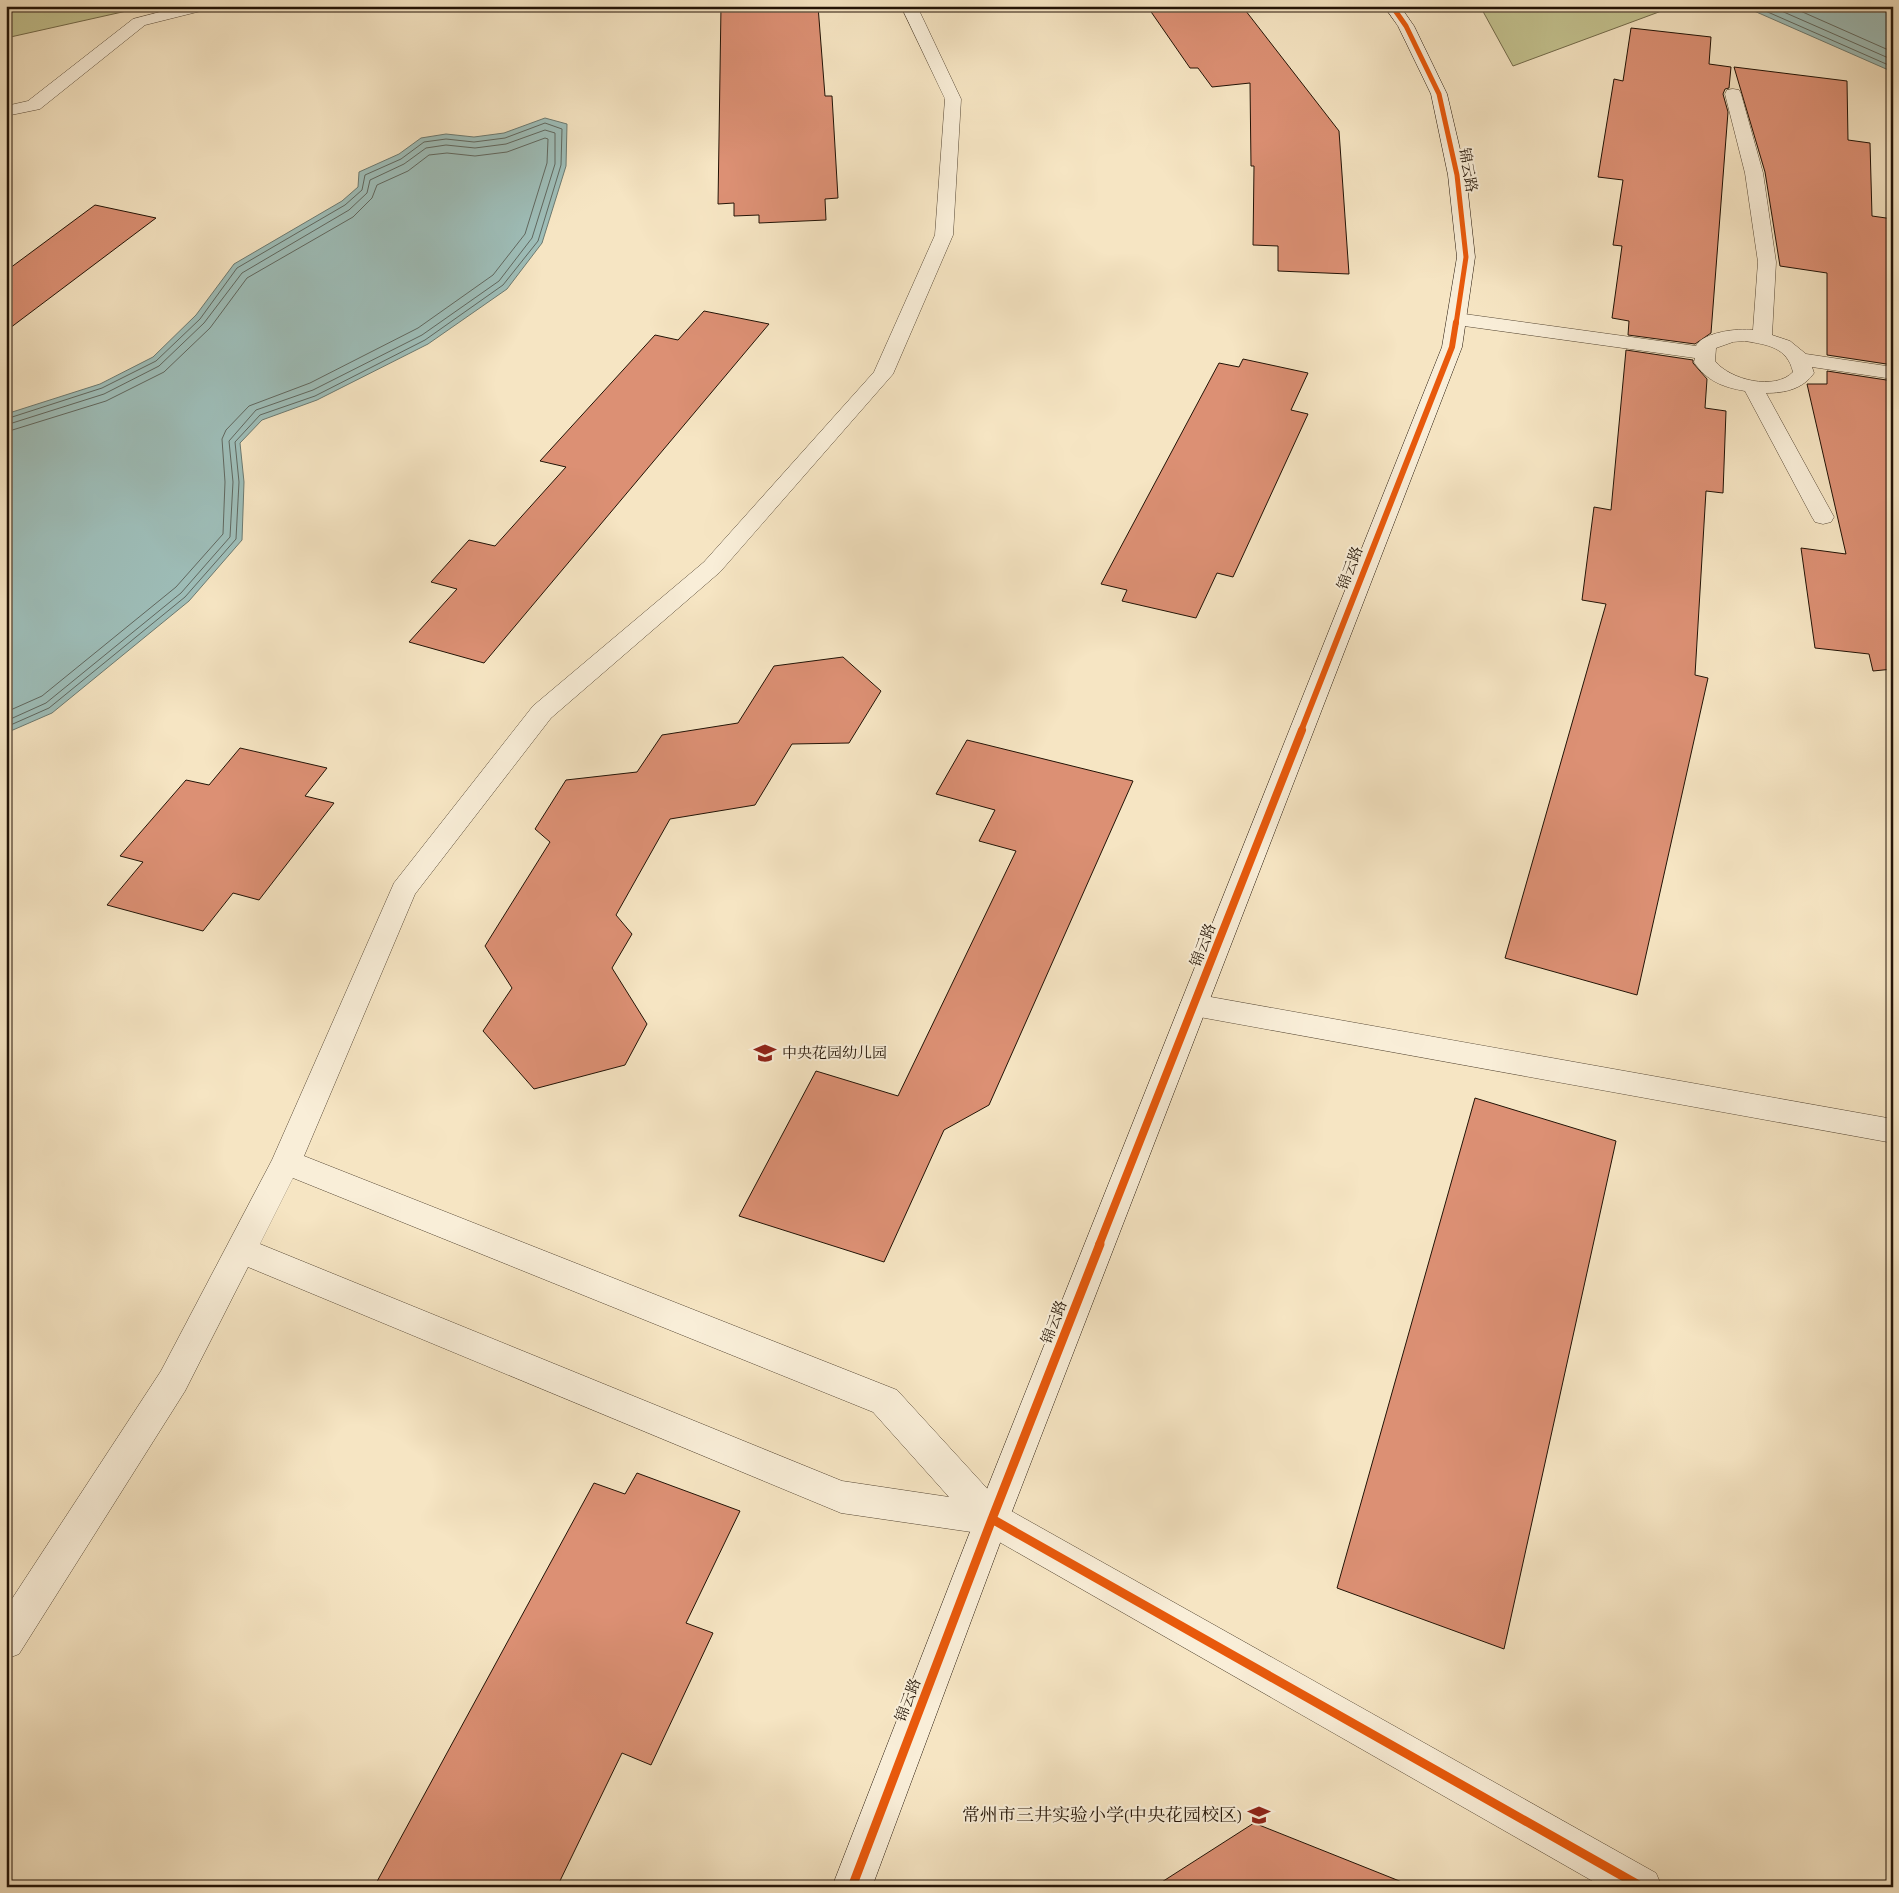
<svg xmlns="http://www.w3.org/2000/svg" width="1899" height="1893" font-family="Alegreya,'Noto Serif SC',serif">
<rect width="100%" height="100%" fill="#f6e5c3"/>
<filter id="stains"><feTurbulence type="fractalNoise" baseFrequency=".004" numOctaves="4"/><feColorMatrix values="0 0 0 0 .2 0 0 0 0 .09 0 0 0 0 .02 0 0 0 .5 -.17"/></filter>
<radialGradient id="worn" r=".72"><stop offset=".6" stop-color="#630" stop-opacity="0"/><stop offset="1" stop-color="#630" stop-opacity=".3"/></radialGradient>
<path fill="#c3c28f" stroke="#726a4a" d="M6,6h143l-143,32z
M1480,6h195l-162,60z"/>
<path fill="#9ebeb9" stroke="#6c7a71" d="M1741,6h152v66l-148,-65z
M545,118l22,6 -1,42 -24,77 -35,46 -79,55 -111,56 -55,20 -22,23 4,39 -2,58 -53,61 -137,112 -46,20v-319l94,-30 53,-27 43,-42 38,-51 108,-63 16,-14 1,-15 40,-18 22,-16 25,-4 28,3 30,-4z"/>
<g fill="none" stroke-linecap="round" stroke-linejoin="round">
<path stroke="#606860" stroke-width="1" d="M1754,6l139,61
M1770,6l123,54
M1789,6l104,46
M6,419l96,-31 54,-27 44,-42 37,-51 108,-63 17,-15 3,-15 36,-16 23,-17 22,-3 28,3 31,-4 40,-15 17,6 -1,36 -23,76 -35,44 -78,55 -110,56 -55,19 -25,27 4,40 -3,57 -51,58 -136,111 -43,19
M6,425l98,-31 55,-28 45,-43 38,-50 107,-63 18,-17 3,-13 34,-16 22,-16 20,-3 29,3 31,-4 39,-14 10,3v31l-23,74 -33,43 -77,54 -109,55 -57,20 -27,31 4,41 -3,55 -49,56 -135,110 -40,18
M6,432l100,-31 58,-29 46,-44 37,-50 106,-61 19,-19 5,-13 31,-14 21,-16 18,-2 28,3 32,-4 38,-14 3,1 -1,24 -22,71 -32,41 -75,53 -108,55 -61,23 -23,24 -4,9 3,43 -2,52 -47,53 -134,109 -36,16"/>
</g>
<path fill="#dc9074" stroke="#221306" d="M721,6h97l7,90h7l6,102 -13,1 1,21 -67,3v-8l-25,1v-13l-16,1z
M1147,6h95l97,125 10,143 -71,-3v-25l-25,-1 1,-79h-3l-1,-83 -38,4 -14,-19h-8z
M1631,28l80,9 -2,27 22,3 -2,21 -4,1 -2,5 5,18 -17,221 -16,11 -67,-9 1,-14 -17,-3 10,-72 -9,-1 10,-65 -25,-3 16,-98 9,2z
M1734,67l113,14 1,59 22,3 2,73 21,3v146l-66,-10v-82l-47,-7 -15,-94z
M95,205l61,13 -150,113v-60z
M704,311l65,13 -285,339 -75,-21 48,-53 -26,-7 38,-42 26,6 71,-79 -26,-6 115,-126 23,5z
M1626,350l67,10v3l14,16 -2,29 21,3 -3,82 -17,-2 -11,184 13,3 -71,317 -132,-37 101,-354 -24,-4 12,-93 17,3z
M1243,359l65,14 -17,37 17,4 -75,163 -16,-4 -21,45 -74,-17 5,-11 -26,-6 118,-221 20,4z
M1827,371l66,10v288l-20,2 -4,-17 -54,-6 -14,-100 45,6 -39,-170h20z
M843,657l38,34 -32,52 -57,1 -37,61 -85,14 -54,96 16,19 -20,34 35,56 -22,41 -91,24 -51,-58 29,-43 -27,-42 65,-104 -15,-13 31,-49 71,-8 25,-37 76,-12 36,-57z
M967,740l166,41 -144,324 -45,25 -60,132 -145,-46 77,-145 82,25 118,-245 -37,-10 16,-31 -59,-16z
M240,748l87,20 -22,28 29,7 -75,97 -26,-7 -30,38 -96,-26 36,-43 -23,-6 66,-76 23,5z
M1475,1098l141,43 -112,508 -167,-61z
M637,1473l103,38 -54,112 27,10 -62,132 -29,-12 -65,134h-183l220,-404 31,11z
M1254,1823l153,61 -1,3h-252z"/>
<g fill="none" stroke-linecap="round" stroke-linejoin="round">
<g stroke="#574835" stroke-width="1">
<path id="lane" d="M183,6h28l-2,3 -64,16 -105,84 -34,7v-10l22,-5 105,-82z
M901,6h16l44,93 -8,136 -60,139 -173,198 -169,146 -136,176 -111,262 593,234 107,117 5,12 -5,12 -12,4 -151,-22 -593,-246 -63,124 -166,263 -13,5v-51l155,-237 111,-211 122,-277 139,-177 171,-144 170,-190 61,-137 10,-136zM293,1178l580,234 76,85 -107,-16 -582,-237z
M1733,89l6,1 2,4 22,79 13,89 -4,73 18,6 16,13 87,13v12l-81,-12 2,6c-11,16 -29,20 -48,20l68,124 -3,5 -8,2 -8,-2 -3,-5 -67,-126c-23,-4 -38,-10 -51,-29l1,-4 -238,-33 -7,-2 -3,-4 3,-4 7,-2 239,33c7,-14 42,-18 57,-16l5,-68 -13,-89 -20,-79 2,-4zM1745,341c23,4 42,6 48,31 -18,19 -63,8 -78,-11l1,-13 17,-6z
M1194,994l699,125v24l-699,-127 -10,-3 -4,-8 4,-8z"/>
</g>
<g stroke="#574835" stroke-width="1">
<path id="street" d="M992,1503l12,4 652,366 6,14h-59l-623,-356 -5,-12 5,-12z"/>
</g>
<g stroke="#221306" stroke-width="1">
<path id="secondary" d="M1384,6h16l14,20 33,68 19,81 9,82 -13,90 -453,1172 -137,368h-40l143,-368 467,-1172 15,-90 -9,-82 -17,-81 -33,-68z"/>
</g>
<use href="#lane" fill="#f9eed8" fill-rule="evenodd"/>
<use href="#street" fill="#f9eed8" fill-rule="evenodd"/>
<use href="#secondary" fill="#f9eed8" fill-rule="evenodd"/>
<g stroke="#f9eed8" stroke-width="7">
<path id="cycleway-far3" d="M1392,6l14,20 33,68 18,81 9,82 -10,67"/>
</g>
<g stroke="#f9eed8" stroke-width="9">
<path id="cycleway-far2" d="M1301,731l151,-384 4,-25"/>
</g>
<g stroke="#f9eed8" stroke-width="11">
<path id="cycleway-far1" d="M1099,1245l203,-515"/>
</g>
<g stroke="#f9eed8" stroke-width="12">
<path id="cycleway" d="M992,1519l650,368
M852,1887l140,-368 108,-275"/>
</g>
<use href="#cycleway-far3" stroke="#e8590c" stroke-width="5"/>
<use href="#cycleway-far2" stroke="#e8590c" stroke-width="6"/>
<use href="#cycleway-far1" stroke="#e8590c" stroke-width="8"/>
<use href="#cycleway" stroke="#e8590c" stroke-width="9"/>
</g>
<defs>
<g id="school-bare" transform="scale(1.725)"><path d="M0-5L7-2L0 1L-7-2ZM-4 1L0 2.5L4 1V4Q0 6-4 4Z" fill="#8f2418" stroke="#f9eed8" stroke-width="2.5" paint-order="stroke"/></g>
</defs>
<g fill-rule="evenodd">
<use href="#school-bare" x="765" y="1053"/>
<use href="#school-bare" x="1259" y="1815"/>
</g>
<g text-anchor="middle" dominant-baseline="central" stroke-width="4" stroke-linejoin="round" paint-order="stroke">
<g font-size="15" fill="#221306" stroke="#f9eed8">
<text transform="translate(1468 170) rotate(80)">锦云路</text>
<text transform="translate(1350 568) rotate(-69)">锦云路</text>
<text transform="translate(1203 945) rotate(-69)">锦云路</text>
<text transform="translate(1054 1322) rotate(-69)">锦云路</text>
<text transform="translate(908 1700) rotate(-69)">锦云路</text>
</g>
<g font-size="15" fill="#221306" stroke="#f9eed8" text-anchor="start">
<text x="782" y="1053">中央花园幼儿园</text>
</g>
<g font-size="18" fill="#221306" stroke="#f9eed8" text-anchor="end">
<text x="1242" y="1815">常州市三井实验小学(中央花园校区)</text>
</g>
</g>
<rect width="1899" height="1893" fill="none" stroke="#f6e5c3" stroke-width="25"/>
<rect x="8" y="8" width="1884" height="1878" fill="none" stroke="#221306" stroke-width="2.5"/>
<rect x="12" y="12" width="1874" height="1868" fill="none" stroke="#221306"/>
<rect width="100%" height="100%" filter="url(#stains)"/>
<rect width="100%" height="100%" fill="url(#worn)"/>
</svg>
